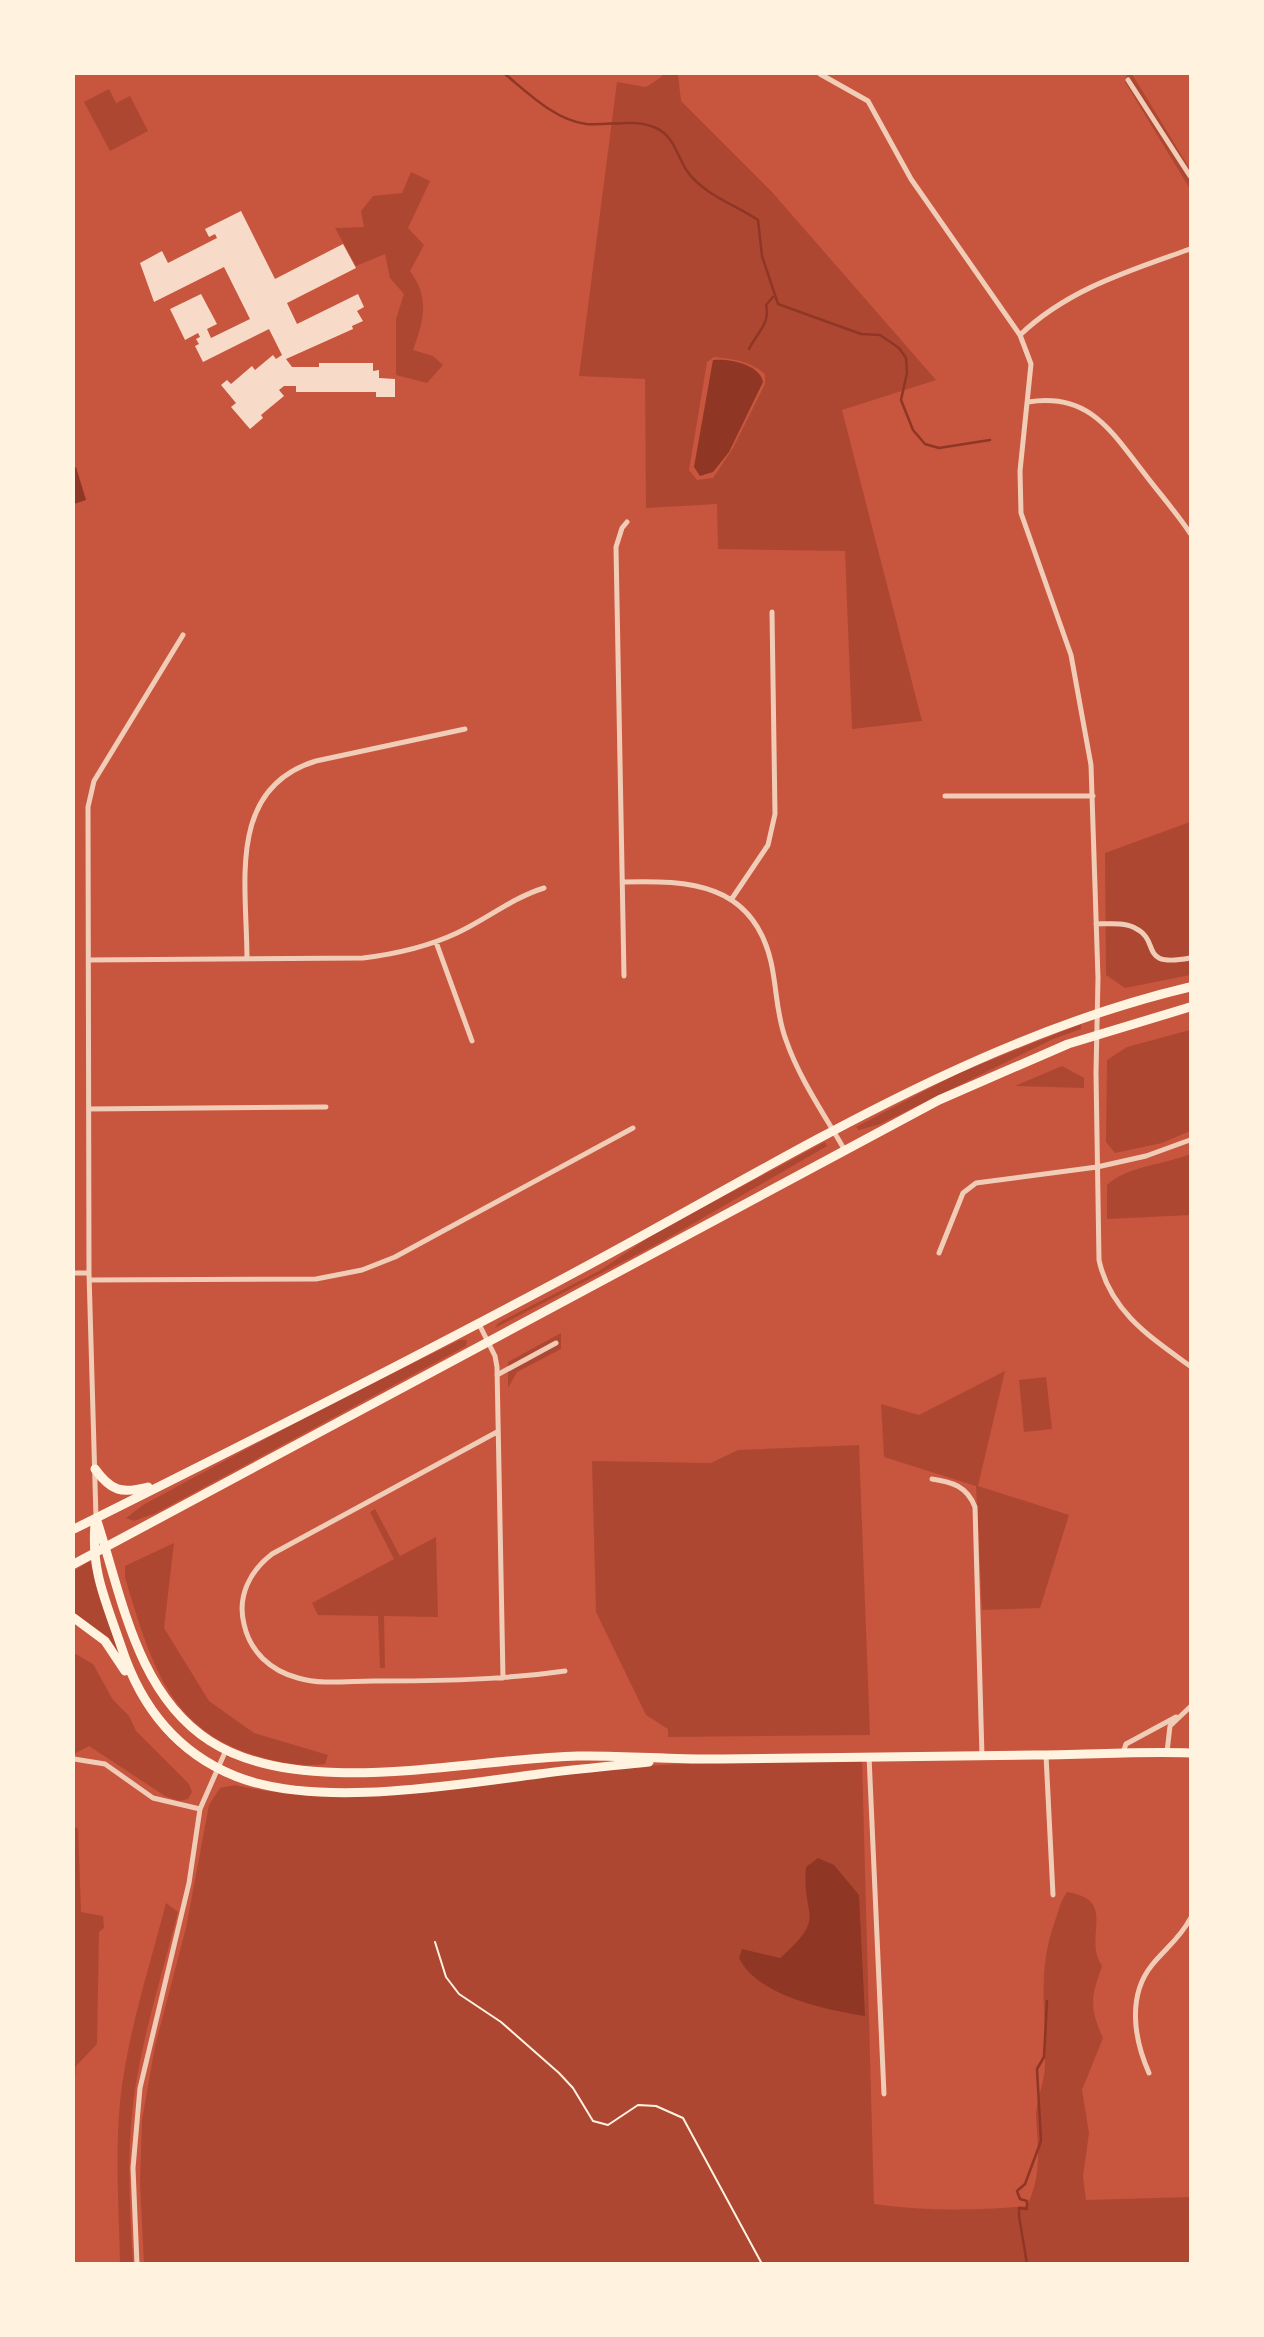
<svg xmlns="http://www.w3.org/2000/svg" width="1264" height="2337" font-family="Inter,sans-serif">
<rect width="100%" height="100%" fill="#c8553d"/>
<path fill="#ae4732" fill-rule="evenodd" d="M663,74h15l3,27 91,91 164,188 -94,30 80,311 -70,8 -7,-178 -127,-2 -1,-45 -71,4 -1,-129 -66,-3 38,-294 29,5 14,-9zM714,357c20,2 36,4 51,17v10l-32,64 -20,30 -16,2 -8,-10 18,-108z
M1127,74h5l58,95v20l-65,-107z
M109,89l7,14 14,-7 18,35 -38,20 -26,-49z
M411,172l19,9 -22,47 16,17 -14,26c20,27 14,49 3,79l20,6 10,9 -16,18 -31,-8v-56l8,-25 -14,-16 -5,-24 -29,12 -21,-38 29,-1 -3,-16 12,-15 29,-3z
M1190,822v153l-65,13 -19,-13 -1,-122z
M1081,1024v5l-28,10 -173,85 -21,6 -3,-3 103,-54z
M1190,1030v101l-28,12 -47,10 -9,-11 1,-82 20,-13z
M1062,1066l22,12v10l-69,-2z
M825,1142l2,4 -164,95 -168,87 3,-5 101,-52 58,-39z
M1190,1154v61l-83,4v-34c20,-19 57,-20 83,-31z
M561,1333v16l-44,23 -9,16v-26z
M460,1340h7l-1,6 -310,167 -22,8 -8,-3 17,-13 178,-96z
M1005,1371l-27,115 91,29 -29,93 -58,2 -6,-124 -92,-29 -3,-53 38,11z
M1046,1377l6,52 -28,3 -5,-52z
M859,1445l11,290 -202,2v-8l-22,-14 -50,-103 -4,-151 119,2 27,-13z
M375,1509l25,47 36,-19 2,80 -54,-1 1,52h-5l-2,-52 -60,-1 -6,-12 82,-44 -24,-47z
M174,1543l-10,85 45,73 45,32 74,22 -3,9c-20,3 -44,-1 -64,-7 -93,-25 -110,-96 -136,-179v-12z
M90,1561l30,94 -12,-18 -34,-24v-42z
M74,1653l19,11 20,36 16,16 7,15 53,53 3,8 -4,7 -9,2 -14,-5 -76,-50 -15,8z
M862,1760l12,444c49,7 103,7 153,2 15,-32 11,-56 9,-89 0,-17 9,-35 9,-53 2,-53 -9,-90 10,-143 4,-11 5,-19 12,-29 52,8 15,45 35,74 -11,31 -13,41 1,72l-21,52 7,43 -6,43 3,24 104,-3v66l-1046,1 -4,-81 2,-63 13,-74 31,-118 23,-123 11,-17 15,-3c128,29 255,-5 382,-17 80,-7 164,-4 245,-8z
M74,1826l4,3 3,83 22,4 1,12 -5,4 -2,112 -21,22 -2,25z
M166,1903l12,9c-14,55 -31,109 -41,165 -11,62 -8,125 -4,186h-13c-1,-53 -5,-107 0,-161 7,-67 29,-133 46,-199z"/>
<path fill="#8f3625" d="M713,360c15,-2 47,4 50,22l-34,70 -16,20 -13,4 -6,-9z
M76,467l10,33 -12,4v-36z
M818,1858l16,7 25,30 6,121c-37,-6 -108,-20 -126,-58l3,-9 38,9c49,-43 21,-40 26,-91z"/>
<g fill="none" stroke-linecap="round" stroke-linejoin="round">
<path stroke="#8f3625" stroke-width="2.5" d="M505,74c23,19 50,46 81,50 23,2 49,-6 70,4 18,8 21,28 31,43 17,24 47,33 71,49l4,36 16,48 83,30 19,1 19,13 7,10 1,15 -6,27 12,30 12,14 14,4 51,-8
M749,349c7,-15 22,-26 17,-44l7,-8
M1027,2264l-8,-48v-8l8,1v-8l-7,-2 -3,-8 8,-7 16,-43 -4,-72 7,-12 3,-56"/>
</g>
<path fill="#f7dbc8" d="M241,211l34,68 68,-35 13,24 -69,35 10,21 61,-30 6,13 -7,4 6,10 -11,5 1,3 -67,30 6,8h27v-4h54v8l6,-1v8l16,1v18h-19v-5h-80v-6h-12l-5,4 5,6 -23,19 2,3 -13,11 -19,-22 5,-4 -15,-18 6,-5 4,4 21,-18 3,4 18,-15 3,4 6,-4 -13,-26 -66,33 -8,-16 4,-2 -3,-5 4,-2 -2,-4 -13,7 -15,-31 31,-15 16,30 -10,5 4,9 39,-19 -26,-52 -70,35 -14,-39 22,-12 6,12 49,-25 -2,-4 -6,3 -4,-8z"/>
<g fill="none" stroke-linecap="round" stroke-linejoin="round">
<path stroke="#fff3e0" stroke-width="2" d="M435,1942l11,35 13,17 42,28 58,51 14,15 20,33 15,4 30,-20 18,1 27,12 79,146"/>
<path stroke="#f1ccb7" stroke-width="5" d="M820,74l48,27 43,78 109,156 11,29 -11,107 1,42 50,142 20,110 7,213 -2,95 3,187c11,51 51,77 91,106
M1128,80l62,96
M1020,335c48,-46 109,-64 170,-86
M1028,402c61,-10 83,29 116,71 15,20 32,39 46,60
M945,796h148
M622,882c67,-2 131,1 149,80 6,26 5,52 15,78 13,38 38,74 58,109
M731,900l37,-55 7,-31 -3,-202
M1096,924c12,0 28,-2 39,4 27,13 2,40 55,30
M436,942l36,99
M247,959c0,-74 -21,-171 69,-198l149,-32
M88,960l275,-2c33,-4 64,-11 94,-25 30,-14 55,-35 87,-45
M624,976l-8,-429 6,-19 5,-6
M89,1109l237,-2
M939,1253l24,-60 13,-10 121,-16 49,-11 44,-16
M74,1273h15
M90,1280l226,-1 46,-9 33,-13 238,-129
M479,1324l16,32 2,11 6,311
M497,1375l59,-32
M497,1432l-225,122c-22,17 -35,42 -28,70 6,28 27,47 54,54 23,7 51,3 75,3 65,0 128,-1 192,-10
M932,1479c20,3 35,7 43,28l7,249
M96,1518l-7,-245 -1,-466 6,-26 89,-146
M1167,1752l3,-26 20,-19
M1123,1753l3,-9 50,-27
M1046,1755l7,140
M869,1756l15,338
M74,1759l31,5 48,34 47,11
M1149,2073c-15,-34 -22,-77 3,-108 13,-16 29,-28 38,-46
M137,2264l-4,-96 7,-80 49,-205 11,-74 26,-59"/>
<path stroke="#fff3e0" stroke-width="9" d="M95,1469c16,22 26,25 53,18
M96,1518c26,78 40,175 114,223 92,60 263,17 368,15 48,-1 96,4 144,3 104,-2 208,-3 312,-4 52,0 105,-4 156,-2
M95,1524c-4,48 11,77 26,122 19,59 55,106 114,130 81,33 218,9 304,-2 37,-5 73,-8 110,-12
M74,1529c175,-87 350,-175 522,-268 191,-103 381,-224 594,-274
M74,1564l865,-464 129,-56 122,-37
M74,1618l31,23 20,30"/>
</g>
<rect width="1264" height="2337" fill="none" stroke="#fff3e0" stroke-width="150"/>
</svg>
